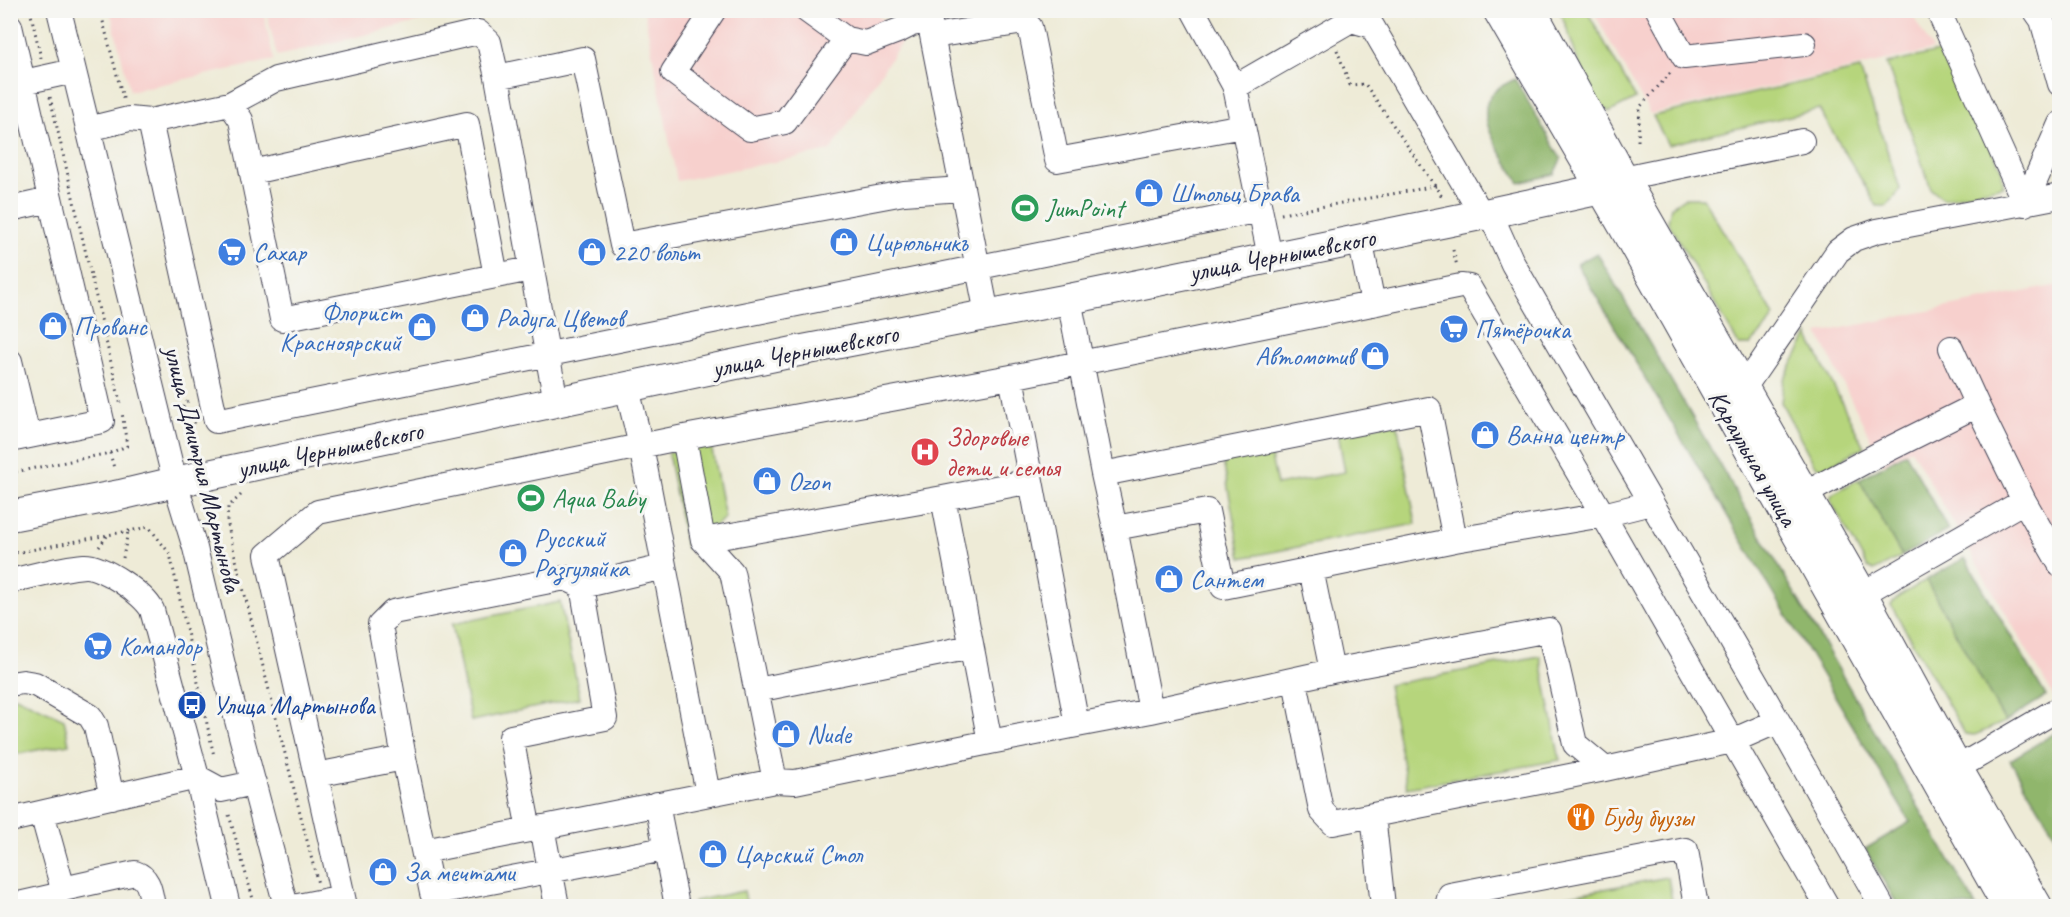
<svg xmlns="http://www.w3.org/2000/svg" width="2070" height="917" font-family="Caveat,sans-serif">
<rect width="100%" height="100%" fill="#f6f6f2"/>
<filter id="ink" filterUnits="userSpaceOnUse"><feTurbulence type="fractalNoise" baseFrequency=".0167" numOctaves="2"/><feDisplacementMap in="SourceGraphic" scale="12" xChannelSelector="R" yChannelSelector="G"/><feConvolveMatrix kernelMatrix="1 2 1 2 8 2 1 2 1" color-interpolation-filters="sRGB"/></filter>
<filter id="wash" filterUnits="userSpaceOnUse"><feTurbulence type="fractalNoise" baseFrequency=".008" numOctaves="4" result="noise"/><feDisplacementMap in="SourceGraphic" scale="24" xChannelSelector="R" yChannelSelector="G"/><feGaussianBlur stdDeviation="1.35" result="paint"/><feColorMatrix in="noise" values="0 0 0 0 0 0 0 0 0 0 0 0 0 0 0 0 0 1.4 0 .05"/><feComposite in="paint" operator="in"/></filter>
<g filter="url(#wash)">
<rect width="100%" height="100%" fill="#eeebd7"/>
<path fill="#f7d0cd" d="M110,11h153l11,49 -144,31z
M266,11v-1l198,1 -187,45z
M644,11h226l36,24 -76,116 -153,30z
M1593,11h317l23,39 -283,64z
M2059,285v421l-148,-257 -28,15 -65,-131z"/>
<path fill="#b6d57c" stroke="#6c7c5c" stroke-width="1.5" d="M1559,11h28l49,88 -26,13c-28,-12 -36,-77 -51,-101z
M1946,50l56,121 1,15 -60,13 -12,-10 -44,-125z
M1860,69l40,120 -5,8 -9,9h-9l-58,-97 -151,36 -15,-29z
M1684,198h19l71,117 -7,12 -17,18h-11l-71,-123 3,-15z
M1808,335l56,112 -39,21 -10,-2 -34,-64 3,-23z
M1397,422l19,102 -175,34 -18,-97 47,-9 7,33 68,-13 -7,-39z
M711,445l14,73 -39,30 -18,-95z
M1859,479l43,77 -28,15 -6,-3 -38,-68 2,-6z
M1926,580l79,142 -30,13 -10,-1 -74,-129 7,-8z
M560,602l20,96 -109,23 -19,-97z
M1540,656l20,104 -153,28 -19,-103z
M16,697l48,22 5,25 -58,11v-57z
M1668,877l5,29h-160z
M744,891l3,15h-52l-1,-5z"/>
<path fill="#90b66c" stroke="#596c54" stroke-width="1.5" d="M1515,79l46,80 -7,15 -34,9c-13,-22 -52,-69 -25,-92 5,-5 13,-8 20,-12z
M1597,253l379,653h-78l-33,-57 45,-27 -333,-558z
M1906,453l42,77 -46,26 -43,-77z
M1965,558l81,138 -41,26 -79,-142z
M2055,733l5,8 -1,100 -49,-81z"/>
</g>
<g filter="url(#ink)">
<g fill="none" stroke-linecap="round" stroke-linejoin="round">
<g stroke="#414052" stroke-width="26">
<path id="minor" d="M59,10l116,472 20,66 35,146 56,212
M714,10l-41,62 77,57 35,-7 61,-83
M806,10l40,29 20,4 34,-13 12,-6 18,-3
M927,10l60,304
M1193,10l42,77 116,-67
M1346,10l5,10 21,6 110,189
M1658,10l26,47 120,-13
M1938,10l87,194
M2035,10l7,10 18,64
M10,26l92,395 -92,19
M933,36l91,-14 6,5 27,133 186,-34
M497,77l86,-18 39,186 282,-52 58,-4
M10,85l64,-14
M1235,87l35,170
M230,104l11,16 41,199 249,-50
M150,121l66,300c348,-71 696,-138 1044,-211
M88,129l41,-10 21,2 80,-17 46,-25 202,-47 11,10 8,35 59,325
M252,172l215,-48 29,152
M1623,178l179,-37
M2025,204l35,-80
M10,209l40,-9
M1490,213l23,51 265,457 104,185
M1360,239l13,65
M1069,299l34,175 326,-65 26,131
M1951,348l26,57
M10,361l18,75
M1011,377l450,-91 8,1 134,228 224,391
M627,388l14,58 67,348
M1744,388l94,-137 16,-12 23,-8 183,-35
M684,437l327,-60 20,104
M1103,474l12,54
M1804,494l75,-40 98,-49 47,96 36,63
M943,498l88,-17 46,244 -87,17
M703,540l240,-42 47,244 -195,40 -20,-1
M1311,569l21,102
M10,581c24,-5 49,-13 74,-15 18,-1 60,28 68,44l45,167 31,129
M1862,594l162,-93
M1295,681l26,129 12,13 40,-8
M10,684l13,-2 12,2 55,32 6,10 16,71
M757,690l214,-43
M1077,725l74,-14
M404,758l28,135 233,-44
M1957,768l103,-60
M1605,769l-30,-25 -26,-114 -217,41 -181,40 -36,-183 92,-17 16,76 232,-47 148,-25 48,-12
M316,775l88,-17 -24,-133 13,-13 172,-34 17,8 82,-19
M657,804l20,102
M42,813l21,76
M10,820l187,-43 24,13 33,-7
M542,827l15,79
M424,851l105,-21
M10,906l44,-10 9,-7 72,-16c15,5 15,19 18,33
M298,906l45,-9
M345,906l-78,-351 51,-43 366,-75 19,103 29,32 43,209 -246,49 -18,-93 94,-19 -23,-132
M1383,906l-10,-91 232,-46 127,-28 46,-20
M1447,906l3,-11 236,-45 10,56"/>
</g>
<g stroke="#414052" stroke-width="32">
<path id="major" d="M1498,10l126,217 383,679
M1531,10l92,168 239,416 95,174 80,138
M10,516l110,-21 55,-13 628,-132 266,-51 421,-86 111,-24 22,-11"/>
</g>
<path stroke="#414052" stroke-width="3" stroke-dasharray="1.5 4.5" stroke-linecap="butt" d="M30,10l11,48
M100,10l24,92
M1337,50l13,35 15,-1 78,114
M50,97l71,309
M1638,141l2,-34 32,-36
M1281,214l155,-28
M1453,250l4,16
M182,409l13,14
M178,410l4,-1 8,-11
M110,453l4,15
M10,473l100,-20 17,-7 -5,-34
M241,495l-13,12 -1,13 4,20 87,344
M99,547l8,-11
M10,554l139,-27 21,27 44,202
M123,558l5,-27
M229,815l26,91"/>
<use href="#minor" stroke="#fff" stroke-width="24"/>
<use href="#major" stroke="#fff" stroke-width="30"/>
</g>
</g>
<defs>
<g id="shop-disc" transform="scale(1.5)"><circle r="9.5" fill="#3f7fe0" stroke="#f6f6f2"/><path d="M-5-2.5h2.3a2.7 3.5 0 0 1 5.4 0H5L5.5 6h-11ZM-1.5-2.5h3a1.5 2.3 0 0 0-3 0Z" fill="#fff"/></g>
<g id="stadium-disc" transform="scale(1.5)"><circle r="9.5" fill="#2e9e5b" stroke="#f6f6f2"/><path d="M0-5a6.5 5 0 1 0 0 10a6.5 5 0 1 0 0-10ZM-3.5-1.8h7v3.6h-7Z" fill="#fff"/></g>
<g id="supermarket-disc" transform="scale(1.5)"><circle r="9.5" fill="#3f7fe0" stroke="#f6f6f2"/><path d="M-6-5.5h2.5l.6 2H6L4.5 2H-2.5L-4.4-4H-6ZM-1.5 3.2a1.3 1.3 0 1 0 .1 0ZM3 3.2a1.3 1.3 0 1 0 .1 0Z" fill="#fff"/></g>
<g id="hospital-disc" transform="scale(1.5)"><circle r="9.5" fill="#e0444e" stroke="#f6f6f2"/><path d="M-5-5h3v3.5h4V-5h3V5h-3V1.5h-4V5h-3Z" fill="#fff"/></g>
<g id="bus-disc" transform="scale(1.5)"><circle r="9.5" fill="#1a4fb4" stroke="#f6f6f2"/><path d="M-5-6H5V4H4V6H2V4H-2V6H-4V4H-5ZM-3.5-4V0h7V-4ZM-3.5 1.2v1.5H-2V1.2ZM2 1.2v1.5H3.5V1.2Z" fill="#fff"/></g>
<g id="restaurant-disc" transform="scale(1.5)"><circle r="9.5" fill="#e8710a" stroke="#f6f6f2"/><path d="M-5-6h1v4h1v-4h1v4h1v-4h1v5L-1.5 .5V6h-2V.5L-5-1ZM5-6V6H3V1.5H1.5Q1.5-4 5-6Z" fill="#fff"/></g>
</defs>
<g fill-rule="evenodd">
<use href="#shop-disc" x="1149" y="193"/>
<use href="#stadium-disc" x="1025" y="208"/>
<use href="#shop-disc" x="844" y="242"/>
<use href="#supermarket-disc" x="232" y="252"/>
<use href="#shop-disc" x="592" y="252"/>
<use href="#shop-disc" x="475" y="318"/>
<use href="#shop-disc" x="53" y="326"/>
<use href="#shop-disc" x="422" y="327"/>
<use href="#supermarket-disc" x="1454" y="329"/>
<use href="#shop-disc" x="1375" y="356"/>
<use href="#shop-disc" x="1485" y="435"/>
<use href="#hospital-disc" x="925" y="452"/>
<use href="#shop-disc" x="767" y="481"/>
<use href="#stadium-disc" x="531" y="498"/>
<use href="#shop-disc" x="513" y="553"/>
<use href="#shop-disc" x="1169" y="579"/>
<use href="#supermarket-disc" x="98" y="646"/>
<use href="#bus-disc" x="192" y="705"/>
<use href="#shop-disc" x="786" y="734"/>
<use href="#restaurant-disc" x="1581" y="817"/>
<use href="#shop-disc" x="713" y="854"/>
<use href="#shop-disc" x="383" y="872"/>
</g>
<g text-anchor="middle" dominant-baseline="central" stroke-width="6" stroke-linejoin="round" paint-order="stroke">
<g font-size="26" fill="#366cbe" stroke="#f6f6f2" text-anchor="start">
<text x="1170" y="193">Штольц Брава</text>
<text x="865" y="242">Цирюльникъ</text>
<text x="253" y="252">Сахар</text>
<text x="613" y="252">220 вольт</text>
<text x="401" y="312" text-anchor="end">Флорист<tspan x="401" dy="30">Красноярский</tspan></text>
<text x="496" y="318">Радуга Цветов</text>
<text x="74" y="326">Прованс</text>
<text x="1475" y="329">Пятёрочка</text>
<text x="1354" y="356" text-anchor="end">Автомотив</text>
<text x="1506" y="435">Ванна центр</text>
<text x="788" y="481">Ozon</text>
<text x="534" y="538">Русский<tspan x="534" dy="30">Разгуляйка</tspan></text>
<text x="1190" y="579">Сантем</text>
<text x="119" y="646">Командор</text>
<text x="807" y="734">Nude</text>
<text x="734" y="854">Царский Стол</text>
<text x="404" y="872">За мечтами</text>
</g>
<g font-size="26" fill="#27864d" stroke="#f6f6f2" text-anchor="start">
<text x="1046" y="208">JumPoint</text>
<text x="552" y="498">Aqua Baby</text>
</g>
<g font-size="26" fill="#22223b" stroke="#f6f6f2">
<text transform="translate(1282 255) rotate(-11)">улица Чернышевского</text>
<text transform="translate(805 351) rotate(-11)">улица Чернышевского</text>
<text transform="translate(330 450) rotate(-12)">улица Чернышевского</text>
<text transform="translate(1753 458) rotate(60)">Караульная улица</text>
<text transform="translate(203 469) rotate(76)">улица Дмитрия Мартынова</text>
</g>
<g font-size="26" fill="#be3a42" stroke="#f6f6f2" text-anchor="start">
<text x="946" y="437">Здоровые<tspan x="946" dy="30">дети и семья</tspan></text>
</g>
<g font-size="26" fill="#164399" stroke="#f6f6f2" text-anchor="start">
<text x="213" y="705">Улица Мартынова</text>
</g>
<g font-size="26" fill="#c56008" stroke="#f6f6f2" text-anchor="start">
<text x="1602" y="817">Буду буузы</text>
</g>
</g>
<rect width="2070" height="917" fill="none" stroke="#f6f6f2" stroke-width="36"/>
</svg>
